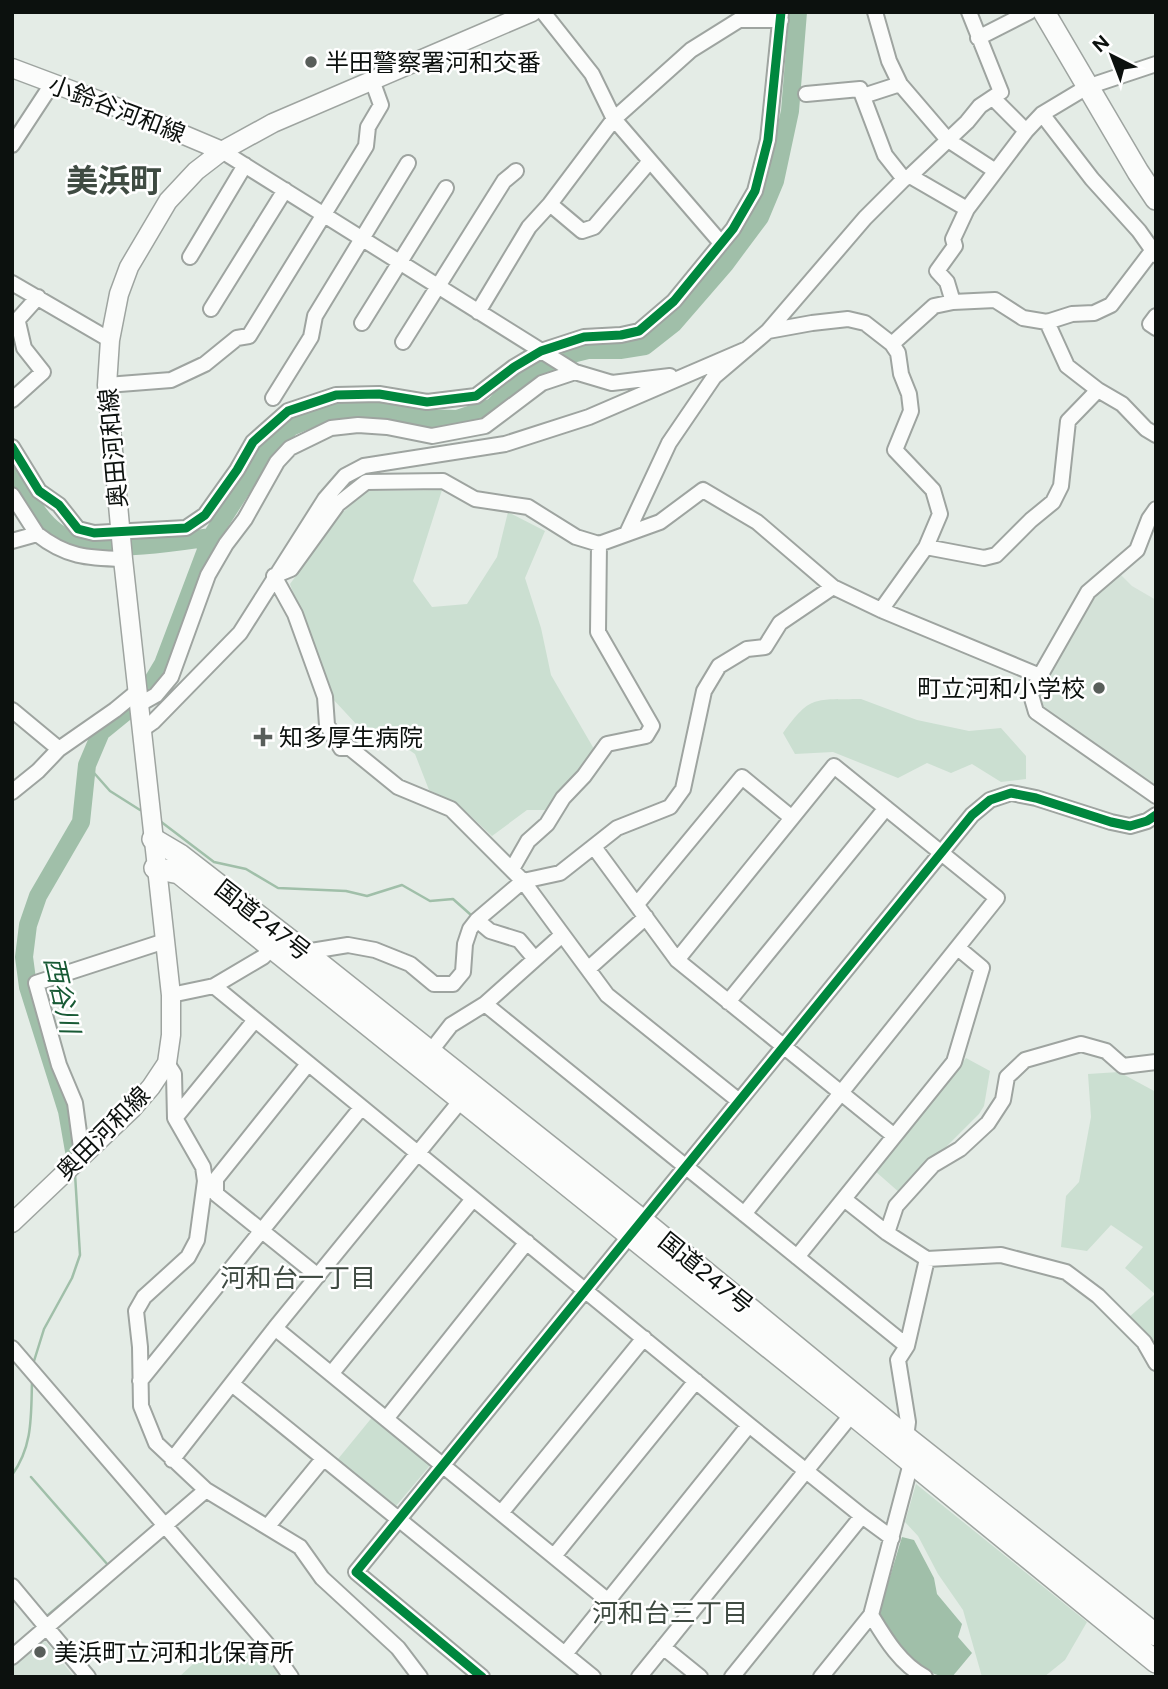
<svg xmlns="http://www.w3.org/2000/svg" width="1168" height="1689" font-family="Figtree,'Noto Sans JP',sans-serif">
<rect width="100%" height="100%" fill="#e4ece6"/>
<path fill="#d4e2d8" d="M1120,574l12,12 24,14v189l-112,-79 -5,-14 6,-17 48,-83z
M43,1638l31,39h-62v-12z"/>
<path fill="#cbdfd1" d="M442,490l-29,91 19,26 35,-3 30,-47 11,-45 37,19 -20,47 16,50 10,47 43,74 -47,61h-20l-35,26 -33,-31 -30,-15 -14,-36 -36,-25 -21,-3 -27,-29 -41,-113 52,-71 25,-22z
M861,699l56,21 52,11 32,-3 25,28v23l-25,3 -29,-18 -21,9 -24,-10 -29,15 -65,-26 -38,2 -12,-21c28,-39 32,-33 78,-34z
M966,1058l24,13 -6,35 -5,8 -79,79 -25,-22z
M1119,1072l37,20v261l-28,-35 27,-24 -30,-26 18,-21 -32,-22 -24,26 -26,-4 5,-51 13,-14 12,-65 -3,-43z
M374,1415l58,48 -36,43 -58,-47z
M916,1484l171,138 -22,38 -21,17h-62l-19,-67 -25,-36 -20,-38 -13,-14z
M240,1644l12,15 14,-5 16,23h-103l14,-13z"/>
<path fill="#a0bfa9" d="M902,1537l12,3 20,38 3,16 25,30 -4,13 14,16 -20,24c-36,0 -57,-35 -73,-64z"/>
<g fill="none" stroke-linecap="round" stroke-linejoin="round">
<path stroke="#a0bfa9" stroke-width="2.5" d="M87,765l23,26 30,19
M160,821l54,41 32,7 32,19 68,3 21,5 35,-11 28,16 23,-2 18,16
M34,1361l10,-32 28,-51 8,-23 -5,-81
M12,1475c21,-29 19,-59 20,-94
M31,1477l77,88 -60,50"/>
<path stroke="#a0bfa9" stroke-width="18" d="M12,472c14,20 25,46 45,60 6,4 13,9 19,11 30,9 103,-1 135,-6
M148,689l15,-25 48,-127 53,-83 27,-27 39,-16 42,-2 46,9 39,1 36,-12 27,-28 44,-23 24,-6h32l25,-4 28,-22 52,-60 35,-47 15,-36 15,-70 8,-99
M74,1151l-7,-40 -39,-124 -4,-30 4,-32 10,-29 43,-74 6,-57 14,-33 27,-22"/>
<g stroke="#9ea4a0" stroke-width="18">
<path id="minor" d="M543,12l49,62 22,45 107,124
M875,12l14,49 11,23 48,56 46,30
M978,38l51,-26
M806,94l54,-5 25,66 19,24
M863,96l37,-12
M993,98l33,33
M1042,114l50,65 47,52 17,24
M12,145l40,-61
M222,151l353,221 37,11 58,-7
M910,176l57,-54 13,-16 21,-14 -32,-80
M550,204l32,27 12,-4 56,-66
M190,257l55,-92
M12,283l98,57
M953,302l-6,-20 -10,-11 18,-25 -2,-7 14,-30 59,-78 16,-17 45,-27 69,-23
M211,309l74,-119
M478,312l51,-85 21,-23 64,-85 77,-69 48,-30h42
M1156,316l-6,8 6,4
M1047,322l20,44 31,24 24,14 24,25 10,6
M362,323l84,-135
M12,326l26,-29
M768,331l44,-8 36,-4 17,4 27,21 6,9 3,21 8,20 2,17 -16,39 38,40 7,24 -14,33 -45,63
M403,342l101,-161 12,-10
M892,344l42,-38 19,-4 42,-2 28,18 24,4 25,-8 22,-1 17,-8 41,-54
M107,385l64,-5 34,-16 32,-26 12,-2 117,-190 2,-19 13,-22 -9,-25
M273,398l38,-61 4,-21 93,-153
M12,400l31,-28 -19,-24 -6,-26
M12,447l27,44 20,14 19,24 16,4 92,-5 19,-13 32,-45 16,-28 35,-31 48,-16 43,-1 48,8 49,-6 38,-29 27,-16 43,-14 37,-2 18,-4 35,-30 59,-72 22,-38 13,-51 13,-128
M12,495l25,39
M1156,509l-7,10 -12,31 -49,42 -48,84 -9,19 5,17 120,84
M627,533l42,-90 45,-66 54,-46 97,-113 39,-39 6,-3 57,33
M12,541l25,-7c29,23 50,24 86,25
M926,547l58,11 12,-3 35,-35 22,-18 8,-16 7,-65 30,-31
M274,576l17,-7 47,-65 28,-22 77,-1 32,18 53,8 48,30 23,7 61,-22 43,-32 54,32 76,65 48,23 159,66
M274,576l21,38 30,83 2,28 14,23h9l48,39 53,22 72,72 84,114 132,106
M140,704l16,-9 15,-18 37,-102 18,-31 19,-25 32,-57 13,-14 41,-20 27,-3 29,2 45,9 53,-10 57,-43 33,-11
M12,710l47,39
M143,729l10,-7 87,-89 85,-134 20,-23 19,-10 141,-22 84,-27 158,-68
M12,792l26,-21 21,-22 56,-39 23,-19
M594,847l83,113 216,175
M512,869l16,-28 19,-17 16,-26 21,-22 23,-32 39,-8 6,-10 -54,-94 1,-88
M637,904l105,-127 50,41
M477,920l13,11 29,9 16,19
M305,952l43,-7 27,5 35,14 24,20h19l10,-12 2,-28 5,-15 7,-9 46,-39 37,-8 57,-45 53,-21 13,-18 21,-98 15,-25 28,-17 18,-2 15,-24 53,-36
M677,960l157,-194 163,132 -253,316
M588,969l58,-52
M214,986l535,439 113,91 30,22
M171,995l43,-9 49,-29 9,-9
M728,1002l158,-194
M485,1004l422,342
M430,1052l21,-27 34,-21 77,-69
M167,1063l7,11 1,44 28,49 2,14 -8,59 -9,17 -44,40 -8,14 4,36 1,59 15,37 50,47 94,57 22,31 76,70 22,29
M308,1064l-92,115v15l102,82
M175,1118l80,-98
M82,1155l-7,-52 -16,-38 -23,-82 129,-42
M844,1199l43,34 40,26 74,-4 65,17 32,24 46,46 12,21
M887,1233l9,-27 37,-41 27,-16 28,-26 15,-23 4,-23 18,-17 56,-16 25,7 17,15 33,-4
M797,1257l157,-195 28,-94 -24,-20
M275,1328l332,272
M12,1348l261,303 18,26
M331,1374l142,-175
M140,1381l221,-273
M232,1384l361,293
M386,1419l141,-177
M906,1437l2,-15 -10,-62 9,-14 20,-87
M172,1460l103,-132 187,-229
M501,1513l143,-175
M268,1526l55,-67
M554,1556l142,-175
M12,1586l76,91
M871,1615c14,23 29,49 54,62
M663,1647l37,30
M565,1654l184,-229
M12,1657l194,-167
M482,1677l-126,-105 616,-757 18,-15 21,-7 25,5 75,24 19,4 17,-5 9,-6
M639,1677l213,-263
M732,1677l130,-161
M821,1677l50,-62 40,-152"/>
</g>
<g stroke="#9ea4a0" stroke-width="21">
<path id="major" d="M12,68l120,45 90,38
M12,1223l120,-114 19,-22 16,-24 4,-28v-40l-48,-436 -16,-174 3,-45 9,-46 10,-27 39,-66 28,-30 26,-20 51,-28 259,-111"/>
</g>
<g stroke="#9ea4a0" stroke-width="24">
<path id="highway" d="M1044,12l94,160 18,27
M153,839l27,16 125,97 338,269 263,216 250,198
M155,868l24,5 673,541 304,248"/>
</g>
<use href="#minor" stroke="#fbfcfb" stroke-width="14"/>
<use href="#major" stroke="#fbfcfb" stroke-width="18"/>
<use href="#highway" stroke="#fbfcfb" stroke-width="21"/>
<g stroke="#fff" stroke-width="13">
<path id="cycleway" d="M12,447l27,44 20,14 19,24 16,4 92,-5 19,-13 32,-45 16,-28 35,-31 48,-16 43,-1 48,8 49,-6 38,-29 27,-16 43,-14 37,-2 18,-4 35,-30 59,-72 22,-38 13,-51 13,-128
M482,1677l-126,-105 616,-757 18,-15 21,-7 25,5 75,24 19,4 17,-5 9,-6"/>
</g>
<use href="#cycleway" stroke="#00873e" stroke-width="9"/>
</g>
<g fill="#585e5a" stroke="#fff" stroke-width="2.5">
<circle cx="311" cy="62" r="7"/>
<circle cx="1099" cy="688" r="7"/>
<path d="M259.5 726.5h7v7h7v7h-7v7h-7v-7h-7v-7h7z"/>
<circle cx="40" cy="1652" r="7"/>
</g>
<g text-anchor="middle" dominant-baseline="central" stroke-width="5" stroke-linejoin="round" paint-order="stroke">
<g font-size="24" fill="#0c110e" stroke="#fff" text-anchor="start">
<text x="325" y="62">半田警察署河和交番</text>
<text x="1085" y="688" text-anchor="end">町立河和小学校</text>
<text x="279" y="737">知多厚生病院</text>
<text x="54" y="1652">美浜町立河和北保育所</text>
</g>
<g font-size="24" fill="#0c110e" stroke="#fff">
<text transform="translate(117 109) rotate(21)">小鈴谷河和線</text>
<text transform="translate(113 448) rotate(-95)">奥田河和線</text>
<text transform="translate(263 920) rotate(38)">国道247号</text>
<text transform="translate(103 1133) rotate(-45)">奥田河和線</text>
<text transform="translate(706 1273) rotate(39)">国道247号</text>
</g>
<g font-size="26" font-style="italic" fill="#185a35" stroke="#fff">
<text transform="translate(62 995) rotate(77)">西谷川</text>
</g>
<g font-size="26" fill="#3f4b42" stroke="#fff">
<text x="298" y="1278">河和台一丁目</text>
<text x="670" y="1613">河和台三丁目</text>
</g>
<g font-size="32" font-weight="bold" fill="#3f4b42" stroke="#fff">
<text x="114" y="181">美浜町</text>
</g>
</g>
<rect width="1168" height="1689" fill="none" stroke="#0c110e" stroke-width="28"/>
<g transform="translate(1112 56) rotate(318)" stroke="#ffffff" stroke-width="5" paint-order="stroke">
<path d="M0-5L12 26L0 18L-12 26Z" fill="#0c110e"/>
<text y="-10" font-size="19" font-weight="bold" text-anchor="middle" fill="#0c110e">N</text>
</g>
</svg>
